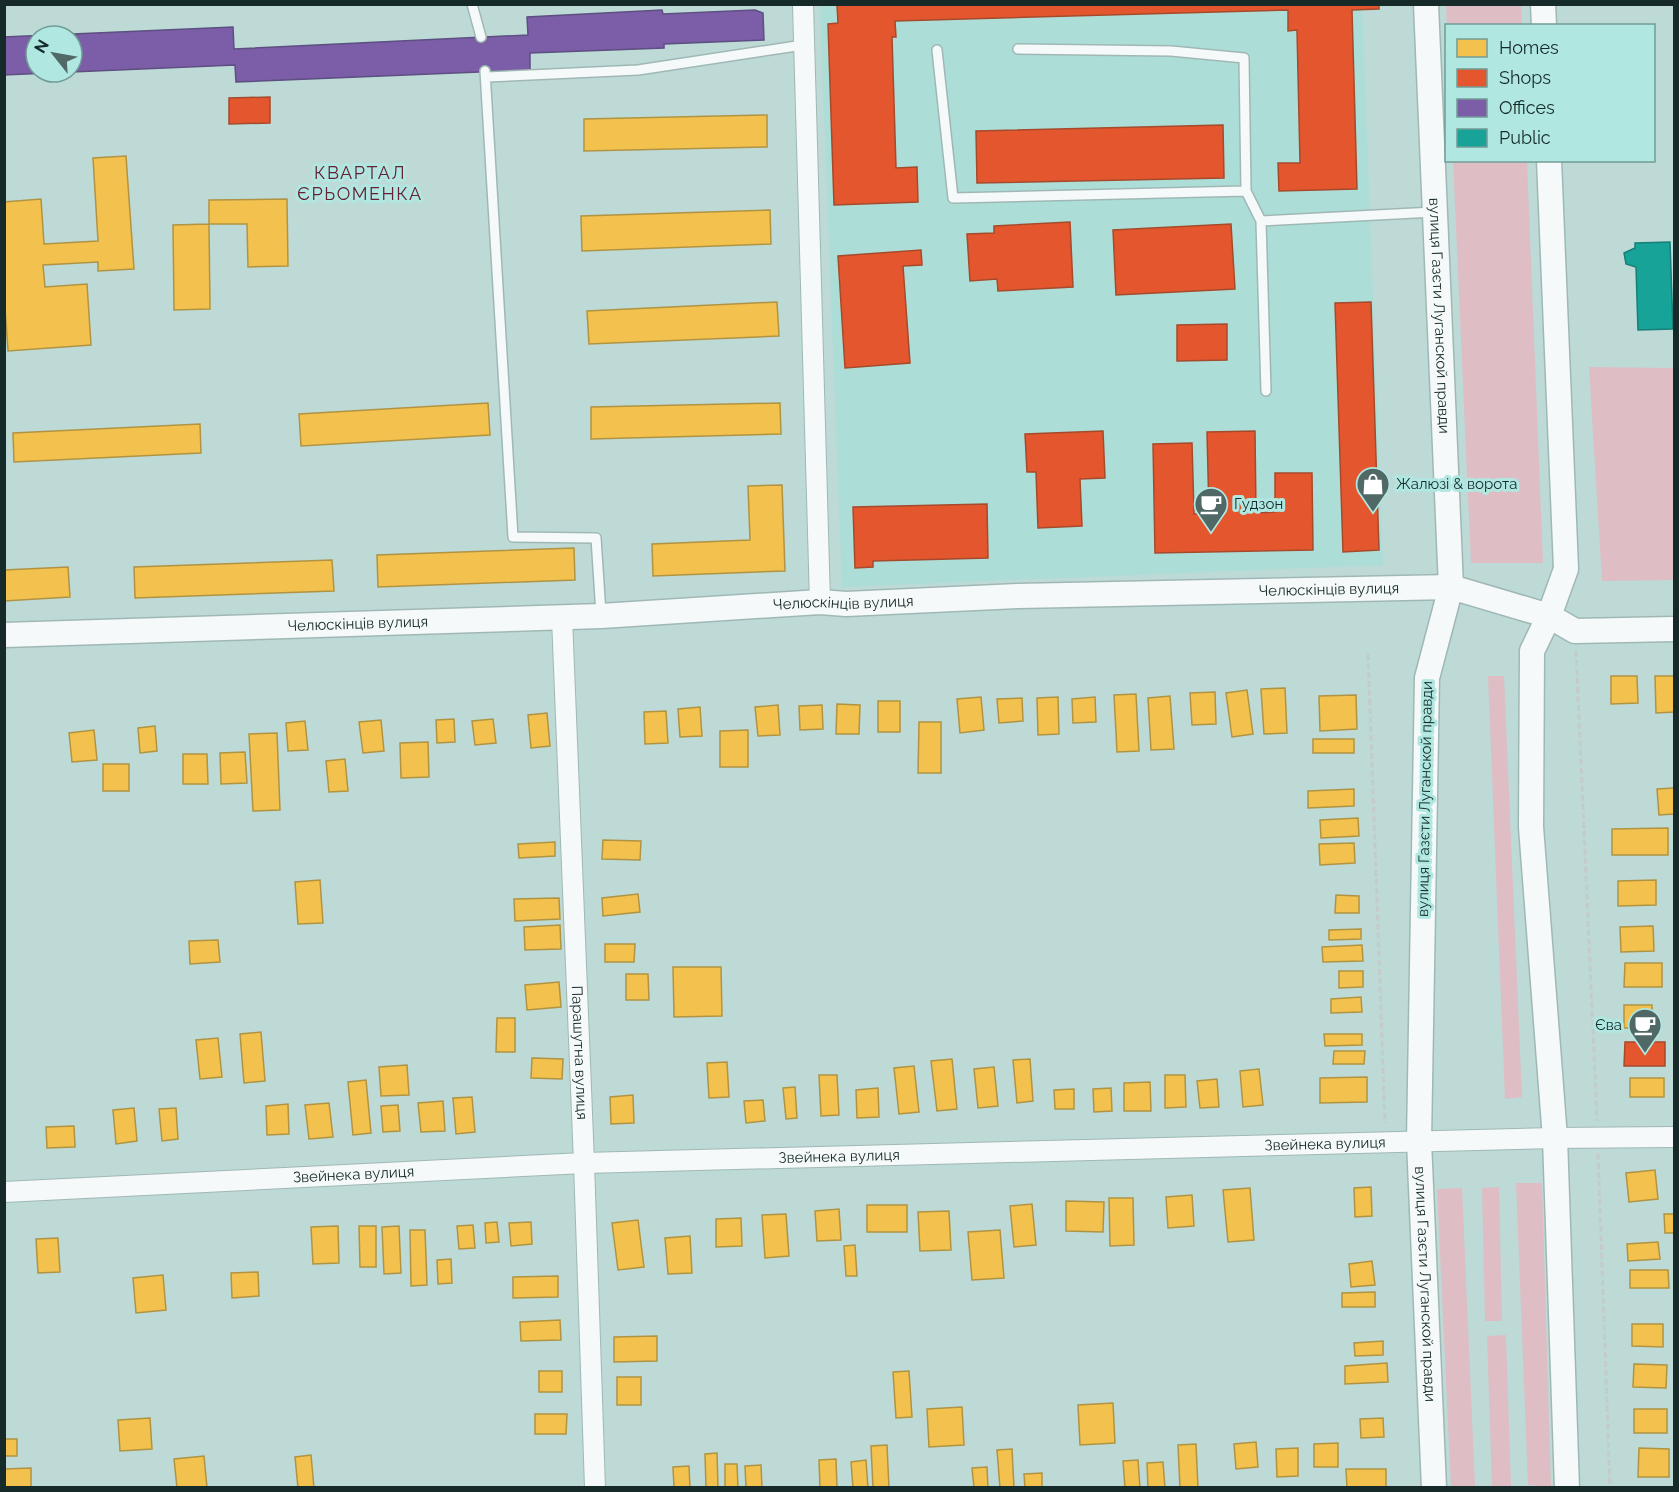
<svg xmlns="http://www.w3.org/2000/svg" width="1679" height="1492" font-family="Raleway,sans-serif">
<rect width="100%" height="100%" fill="#bddad7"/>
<path fill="#acddd7" d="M820,5h542l21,560 -541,22z"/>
<path fill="#debdc4" d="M1446,5h75l1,20h-75z
M1453,161h74l16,402h-72z
M1589,367l85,1v212l-72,1z
M1488,676h16l18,421 -17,2z
M1516,1183h26l9,304 -23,-2z
M1499,1187l3,134h-17l-3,-133z
M1462,1188l13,298 -24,1 -14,-298z
M1506,1335l5,152h-19l-5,-151z"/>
<path fill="#f2c14e" stroke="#b09443" stroke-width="1.5" d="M767,115v32l-183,4v-32z
M126,156l8,113 -36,2v-9l-55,3 2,22 42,-3 4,61 -83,6 -4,-58v-91l37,-3 3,45 54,-3 -5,-83z
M287,199l1,67 -40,1 -1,-43h-38v-24z
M770,210l1,34 -189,7 -1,-35z
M209,224l1,85 -36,1 -1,-85z
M777,302l2,34 -190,8 -2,-33z
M488,403l2,32 -189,11 -2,-32z
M780,403l1,31 -190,5v-32z
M200,424l1,29 -187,9 -1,-29z
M782,485l3,86 -132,5 -1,-32 98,-4 -2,-54z
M574,548l1,32 -197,7 -1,-32z
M332,560l2,31 -199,7 -1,-31z
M68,567l2,30 -66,4v-31z
M1611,676h26l1,27 -27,1z
M1655,676h19v36l-18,1z
M1285,688l2,45 -23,1 -3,-45z
M1247,690l6,44 -21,3 -6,-44z
M1215,692l1,32 -24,1 -2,-32z
M1136,694l3,57 -22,1 -3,-57z
M1356,695l1,34 -37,2 -1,-35z
M1170,696l4,53 -23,1 -3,-52z
M981,697l3,33 -24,3 -3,-34z
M1058,697l1,37 -21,1 -1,-37z
M1095,697l1,25 -23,1 -1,-24z
M1022,698l1,23 -24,2 -2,-24z
M878,701h22v31h-22z
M837,704l23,1 -1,29h-23z
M778,705l2,30 -22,1 -3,-29z
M822,705l1,24 -23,1 -1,-24z
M700,707l2,29 -22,1 -2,-28z
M666,711l2,32 -23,1 -1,-32z
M547,713l3,33 -19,2 -3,-33z
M454,719l1,23 -18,1 -1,-23z
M493,719l3,24 -21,2 -3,-24z
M381,720l3,31 -21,2 -4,-31z
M305,721l3,29 -20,1 -2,-28z
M919,722h22v51h-23z
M155,726l2,25 -17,2 -2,-25z
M94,730l3,30 -25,2 -3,-29z
M748,730v37h-28v-36z
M277,733l3,77 -27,1 -4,-77z
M1313,739h41v14h-41z
M428,742l1,35 -28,1 -1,-35z
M245,752l2,31 -26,1 -1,-31z
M183,754h24l1,30h-25z
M345,759l3,32 -19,1 -3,-31z
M103,764h26v27h-26z
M1674,788v26l-15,1 -2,-26z
M1354,789v17l-46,2v-17z
M1358,818l1,18 -38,2 -1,-18z
M1668,828v27h-56v-26z
M603,840l38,1 -1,19 -38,-1z
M555,842v14l-36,2 -1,-14z
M1354,843l1,20 -35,2 -1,-21z
M320,880l3,43 -25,1 -3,-42z
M1656,880v25l-38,1v-25z
M638,894l2,18 -37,4 -1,-18z
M1336,895l23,1v17h-24z
M559,898l1,21 -45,2 -1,-22z
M560,925l1,24 -36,1 -1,-23z
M1653,926l1,25 -33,1 -1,-25z
M1361,929v10l-32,1v-10z
M218,940l2,22 -30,2 -1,-23z
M605,944h30l-1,18h-29z
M1362,945l1,16 -40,1 -1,-15z
M1625,963h37v24h-38z
M673,967h48l1,49 -48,1z
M1339,971h24v16l-24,1z
M626,974h22l1,26h-23z
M559,982l2,25 -34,3 -2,-25z
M1361,997l1,15 -31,1v-14z
M1624,1005h28v23h-28z
M497,1018h18v34h-19z
M261,1032l4,49 -21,2 -4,-49z
M1324,1034h38v11l-37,1z
M218,1038l4,39 -22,2 -4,-39z
M1334,1051h31l-1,13h-31z
M532,1058l31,1 -1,20 -31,-1z
M952,1059l5,50 -20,2 -6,-50z
M1030,1059l3,42 -16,2 -4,-43z
M727,1062l2,35 -20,1 -2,-35z
M407,1065l2,30 -28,1 -2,-29z
M914,1066l5,46 -20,2 -5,-46z
M994,1067l4,39 -20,2 -4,-39z
M1259,1069l4,36 -20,2 -3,-36z
M819,1075h18l2,40 -18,1z
M1165,1075h20l1,32 -21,1z
M1367,1077v25l-47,1v-25z
M1630,1078h34v19h-34z
M1217,1079l2,28 -19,1 -3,-27z
M366,1080l5,53 -18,2 -5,-53z
M1150,1082l1,29h-27v-28z
M795,1087l2,31 -11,1 -3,-31z
M878,1088l1,29 -22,1 -1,-28z
M1111,1088l1,23 -18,1 -1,-23z
M1074,1089v20h-19l-1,-19z
M633,1095l1,28 -23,1 -1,-27z
M472,1097l3,35 -19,2 -3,-36z
M763,1100l2,21 -19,2 -2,-22z
M443,1101l2,30 -24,1 -3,-29z
M329,1103l4,34 -24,2 -4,-34z
M288,1104l1,30 -22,1 -1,-29z
M398,1105l2,26 -17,1 -2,-26z
M134,1108l3,33 -21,3 -3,-34z
M176,1108l2,31 -16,2 -3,-32z
M74,1126l1,21 -28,1 -1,-21z
M1655,1170l3,29 -29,3 -3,-29z
M1371,1187l1,29 -17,1 -1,-29z
M1250,1188l4,52 -26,2 -5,-52z
M1192,1195l2,31 -26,2 -2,-31z
M1109,1198h24l1,47 -24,1z
M1066,1201l38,1 -1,30 -37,-1z
M1032,1204l4,41 -22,2 -4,-41z
M867,1205h40v27h-40z
M839,1209l2,31 -24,1 -2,-30z
M949,1211l2,39 -31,1 -2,-39z
M786,1214l3,42 -24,2 -3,-43z
M1664,1214h10v19h-9z
M741,1218l1,28 -26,1v-28z
M638,1220l6,47 -26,3 -6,-47z
M497,1222l2,20 -13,1 -1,-20z
M531,1222l1,22 -21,2 -2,-23z
M473,1225l2,23 -16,1 -2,-23z
M338,1226l1,37 -26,1 -2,-37z
M359,1226h17v41h-16z
M399,1226l2,47 -17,1 -2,-47z
M410,1230h15l2,55 -16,1z
M1000,1230l4,48 -32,2 -4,-48z
M690,1236l2,37 -24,1 -3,-36z
M58,1238l2,34 -22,1 -2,-34z
M1658,1242l2,17 -32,2 -1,-17z
M855,1245l2,31h-11l-2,-30z
M451,1259l1,24 -14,1 -1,-24z
M1372,1261l3,24 -24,2 -2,-23z
M1630,1270h38l1,18h-39z
M258,1272l1,24 -27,2 -1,-25z
M163,1275l3,35 -30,3 -3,-35z
M558,1276v21l-45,1v-21z
M1375,1292v15h-33v-14z
M560,1320l1,20 -40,1 -1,-19z
M1632,1324h31v23l-31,-1z
M657,1336v25l-43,1v-25z
M1383,1341v14l-28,1 -1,-13z
M1387,1363l1,19 -43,2v-18z
M1634,1364l33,1 -1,23 -33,-1z
M539,1371h23v21h-23z
M909,1371l3,46 -16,1 -3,-46z
M617,1377h24v28h-24z
M1113,1403l2,40 -35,2 -2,-40z
M962,1407l2,38 -35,2 -2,-38z
M1634,1409h33v24h-33z
M535,1414h32l-1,20h-31z
M150,1418l2,31 -32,2 -2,-31z
M1383,1418l1,19 -23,1 -1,-19z
M4,1439h13v17h-13z
M1256,1442l2,25 -22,2 -2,-25z
M1338,1443v24h-24v-23z
M1196,1444l2,44h-18l-2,-43z
M887,1445l2,43h-16l-2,-42z
M1298,1448v28l-21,1 -1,-28z
M1639,1448l30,1v28h-31z
M1012,1449l2,39h-14l-3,-38z
M717,1453l1,35h-12l-1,-34z
M311,1455l3,33h-16l-3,-31z
M204,1456l3,32h-30l-3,-29z
M836,1459l1,29h-17l-1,-28z
M866,1460l2,28h-15l-2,-26z
M1138,1460l2,28h-15l-2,-27z
M1163,1462l2,26h-17l-1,-25z
M725,1464h12l1,24h-13z
M761,1465l1,23h-16l-1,-22z
M689,1466l1,22h-16l-1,-21z
M987,1467l1,21h-14l-2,-20z
M31,1468v19l-27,1v-19z
M1346,1469h40v18l-39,1z
M1042,1473v15h-17l-1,-14z"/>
<path fill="#e4572e" stroke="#a64a2c" stroke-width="1.5" d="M837,4h542v5l-27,1 5,179 -78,2 -1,-28h22l-3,-133 -9,1v-21l-393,11 1,16h-4l4,131 21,-1 1,35 -84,3 -6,-181 10,-1z
M270,97v26l-41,1v-26z
M1223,125l1,53 -247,5 -1,-52z
M1070,222l3,65 -75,4 -1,-12 -27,2 -3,-47 27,-1v-7z
M1231,224l4,65 -119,6 -3,-65z
M921,250l1,15 -19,1 7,97 -65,5 -7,-112z
M1371,302l8,248 -36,2 -8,-249z
M1227,324v36l-50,1v-36z
M1103,431l2,47 -25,1 2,47 -44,2 -2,-56h-9l-2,-38z
M1255,431l1,82 19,-1v-39h37l1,77 -158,3 -2,-109 39,-1 2,71 15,-1 -2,-81z
M987,504l1,54 -115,3v6l-18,1 -2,-61z
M1625,1042h40v24h-41z"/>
<path fill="#7b5ea7" stroke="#5d4f81" stroke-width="1.5" d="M662,10l1,4 92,-4 8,3 1,27 -100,4v4l-134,5v17l-294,12 -1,-17 -163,7v-36h-36v36h35l-67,3v-38l229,-10 1,22 294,-14 -1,-18z"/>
<path fill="#17a398" stroke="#177f77" stroke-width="1.5" d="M1670,242l3,87 -35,1 -2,-63 -10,-3 -2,-11 11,-5v-5z"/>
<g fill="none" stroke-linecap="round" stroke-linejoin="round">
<g stroke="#a0b8b5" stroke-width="12">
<path id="service" d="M472,4l9,33
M1018,49l153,2 73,7 2,133
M937,50l16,148 293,-7 15,30 173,-9
M485,71l28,466 83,1 5,76
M487,77l151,-7 165,-25
M1261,221l5,170"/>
</g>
<g stroke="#a0b8b5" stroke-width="22">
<g id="minor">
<path d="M803,4l17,598"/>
<path id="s1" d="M562,618l22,545 11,325"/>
<path id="s2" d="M4,1192l580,-29 971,-25 119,-1"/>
</g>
</g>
<g stroke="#a0b8b5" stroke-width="27">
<g id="tertiary">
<path id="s3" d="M1426,4l25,583 -24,91 -8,463 15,347"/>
<path d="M1543,4l1,22"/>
<path d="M1549,160l17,409 -17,47 -17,35 -1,176 24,311 12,350"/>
<path id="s4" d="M4,635l597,-19 219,-14 26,2 172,-8 433,-9 98,29 26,15 99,-2"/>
</g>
</g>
<path stroke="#c3cccb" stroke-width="3" stroke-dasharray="6 3" stroke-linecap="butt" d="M1576,651l21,470
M1368,654l17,469
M1598,1154l12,334"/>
<use href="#service" stroke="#f5f9f9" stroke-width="9"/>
<use href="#minor" stroke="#f5f9f9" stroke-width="20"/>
<use href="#tertiary" stroke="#f5f9f9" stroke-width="24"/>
</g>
<defs>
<g id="shop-pin" transform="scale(1.725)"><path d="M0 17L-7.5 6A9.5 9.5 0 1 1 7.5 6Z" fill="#506866" stroke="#b0e7e0"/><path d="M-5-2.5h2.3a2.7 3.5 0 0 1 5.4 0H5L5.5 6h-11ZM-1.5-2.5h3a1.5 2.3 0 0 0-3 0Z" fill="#fff"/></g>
<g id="cafe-pin" transform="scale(1.725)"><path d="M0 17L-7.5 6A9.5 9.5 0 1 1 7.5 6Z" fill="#506866" stroke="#b0e7e0"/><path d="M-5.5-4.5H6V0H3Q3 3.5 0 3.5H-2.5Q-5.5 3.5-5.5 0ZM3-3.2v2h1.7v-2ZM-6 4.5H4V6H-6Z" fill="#fff"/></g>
</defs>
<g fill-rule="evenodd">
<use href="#shop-pin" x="1373" y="484"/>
<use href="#cafe-pin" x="1211" y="504"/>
<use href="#cafe-pin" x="1645" y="1025"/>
</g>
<g text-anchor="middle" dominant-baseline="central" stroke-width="6" stroke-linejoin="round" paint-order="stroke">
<g font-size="15" fill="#162b29" stroke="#b0e7e0">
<text stroke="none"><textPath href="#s3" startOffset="312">вулиця Газєти Луганской правди</textPath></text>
<text stroke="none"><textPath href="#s4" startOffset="1326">Челюскінців вулиця</textPath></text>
<text stroke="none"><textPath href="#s4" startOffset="840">Челюскінців вулиця</textPath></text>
<text stroke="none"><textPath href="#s4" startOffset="354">Челюскінців вулиця</textPath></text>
<text transform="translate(1425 799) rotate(-89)">вулиця Газєти Луганской правди</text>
<text stroke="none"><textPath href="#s1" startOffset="435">Парашутна вулиця</textPath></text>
<text stroke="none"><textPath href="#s2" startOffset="1322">Звейнека вулиця</textPath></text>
<text stroke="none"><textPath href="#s2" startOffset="836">Звейнека вулиця</textPath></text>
<text stroke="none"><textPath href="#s2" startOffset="350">Звейнека вулиця</textPath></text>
<text stroke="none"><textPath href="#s3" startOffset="1284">вулиця Газєти Луганской правди</textPath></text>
</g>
<g font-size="15" fill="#162b29" stroke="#b0e7e0" text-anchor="start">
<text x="1396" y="484">Жалюзі &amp; ворота</text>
<text x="1234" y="504">Гудзон</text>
<text x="1622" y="1025" text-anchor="end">Єва</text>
</g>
<g font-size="18" letter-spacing="1.5" fill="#662134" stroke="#b0e7e0">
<text x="360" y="172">КВАРТАЛ<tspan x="360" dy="21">ЄРЬОМЕНКА</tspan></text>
</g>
</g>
<rect width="1679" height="1492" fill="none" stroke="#162b29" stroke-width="12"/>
<rect x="1445" y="24" width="210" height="138" fill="#b0e7e0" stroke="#729c97" stroke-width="1.5"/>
<rect x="1457" y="39" width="30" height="18" fill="#f2c14e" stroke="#729c97" stroke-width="1.5"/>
<text x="1499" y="54" font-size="18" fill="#162b29">Homes</text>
<rect x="1457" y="69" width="30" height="18" fill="#e4572e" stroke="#729c97" stroke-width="1.5"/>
<text x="1499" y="84" font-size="18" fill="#162b29">Shops</text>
<rect x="1457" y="99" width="30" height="18" fill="#7b5ea7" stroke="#729c97" stroke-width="1.5"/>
<text x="1499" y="114" font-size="18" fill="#162b29">Offices</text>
<rect x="1457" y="129" width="30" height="18" fill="#17a398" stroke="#729c97" stroke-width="1.5"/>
<text x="1499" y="144" font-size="18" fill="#162b29">Public</text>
<g transform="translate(54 54) rotate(301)"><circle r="28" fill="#b0e7e0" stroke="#729c97" stroke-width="1.5"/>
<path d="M0-4.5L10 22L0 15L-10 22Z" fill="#506866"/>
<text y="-9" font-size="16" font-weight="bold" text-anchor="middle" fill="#162b29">N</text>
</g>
</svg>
